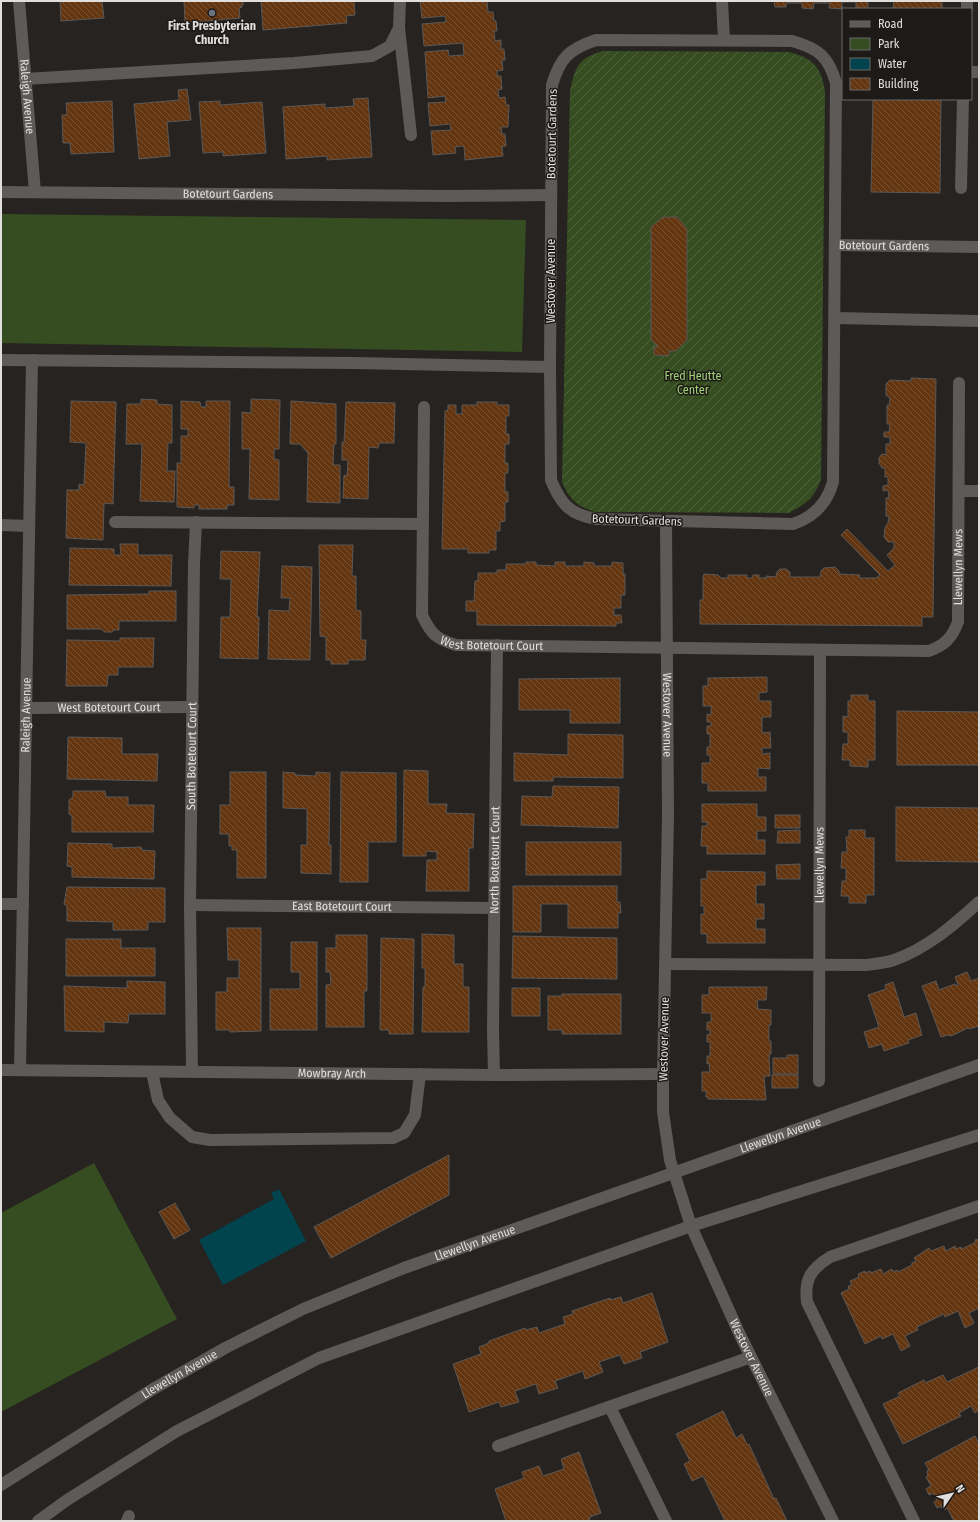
<svg xmlns="http://www.w3.org/2000/svg" width="980" height="1522" font-family="'Fira Sans Condensed',sans-serif">
<defs>
<pattern id="garden-furrows" width="10" height="10" patternUnits="userSpaceOnUse"><rect width="10" height="10" fill="#354d20"/><path d="M-1 1l2-2M0 10L10 0M9 11l2-2" fill="none" stroke="#526640"/></pattern>
<pattern id="building-back-hatch" width="6" height="6" patternUnits="userSpaceOnUse"><rect width="6" height="6" fill="#633510"/><path d="M-1 5l2 2M0 0l6 6M5-1l2 2" fill="none" stroke="#795232"/></pattern>
</defs>
<rect width="100%" height="100%" fill="#262321"/>
<path fill="#354d20" d="M1,214l525,6 -4,132 -521,-9z
M94,1163l83,156 -176,93v-199z"/>
<path fill="url(#garden-furrows)" d="M603,51l185,1c24,5 34,15 37,40l-4,387c-8,21 -13,23 -32,34l-194,-1c-18,-6 -26,-13 -33,-30l8,-391c5,-24 8,-33 33,-40z"/>
<path fill="#02444e" d="M279,1189l27,52 -83,44 -24,-45 75,-41 -3,-6z"/>
<path fill="url(#building-back-hatch)" stroke="#5b5856" d="M60,1h42l2,17 -43,3z
M184,1h59v4l-1,-1v3l-3,1 1,10 -55,5z
M261,1h93l1,14 -9,1 1,7 -84,7z
M420,1h70l-3,1 1,10h5l1,9h2l1,10h-3l1,10 6,-1v9h3l1,11h-3l1,10 -6,1v5h4l1,13 -4,1 1,8 6,-1 1,8h3l-1,22h-7l1,7h3l1,12h-4l1,10 -38,4 -1,-14 -9,1 1,6 -23,2 -2,-24 20,-1 -1,-6 -20,2 -2,-23 18,-1 -1,-6 -17,2 -3,-46 23,-2 1,6 15,-1 -1,-12 -39,3 -2,-22 24,-2 -1,-6 -23,2z
M774,1h98h-4v8l-12,-1v-6h-14v7l-13,-1 1,-5h-16l-1,6 -11,-1v-5h-16v4h-11z
M894,1h48v8h-49z
M187,89l4,31 -24,2 3,34 -31,3 -5,-55 45,-4 -1,-10z
M368,98l4,59 -45,3v-4l-41,3 -3,-52 42,-3v4l29,-2 -1,-7z
M873,99h68l-1,94 -69,-1z
M112,101l2,51 -43,2 -1,-11h-7l-1,-28h5l-1,-12z
M220,101v4l42,-3 4,51 -43,3v-4l-20,1 -4,-51z
M663,217h14l10,12v111l-11,11h-7v5l-15,-1v-8h4l-7,-8v-112z
M911,378l25,1 -3,238h-11v9l-222,-2v-24h3v-22l1,-4 14,1 3,3h7v-3h19v3h5l1,-3h6v3h8l-1,-2 10,1 1,-5 3,-3h6l4,3v5h30l1,-6 3,-3 11,-1 4,4v3l21,1 -1,3h17l4,-3 -39,-40 6,-6 41,42 7,-6 -8,-10 7,-7v-6h-6l-4,-5 1,-10 3,-4 1,-7h-3v-18h3l-1,-8 -5,1v-5l5,-1v-8h-3v-9h-3l-3,-5v-5l3,-4 4,1v-11h4v-7h-6v-5h5l1,-8h-3v-19l2,1 1,-8 -4,-3v-11l4,-4 21,1z
M141,399l16,1v4l15,1v38h-4l-1,28h8l-1,31 -34,-1 2,-57h-16l1,-40h14z
M251,399l29,1 -1,49h-5v10l5,1v40l-30,-1 1,-50h-8v-37l9,1z
M71,401l45,1 -3,102 -9,-1 -1,37 -37,-2 1,-48h12v-6l5,1 2,-42 -16,-1z
M181,401l19,1 1,5h5v-6h24l-1,86h5v18h-7v4h-28v-4h-5v3l-17,-1v-44h4v-27h7v-7h-7z
M291,401l45,3v40h-2l-1,21h7v38l-33,-1 1,-49 -8,-9h-10z
M346,402l49,1 -1,40h-15l-1,5 -9,-1 -1,52 -25,-1 1,-23 3,1 1,-16h-6v-18l2,1z
M477,402h20v3h12v11h-3v18h3v10h-4v19h3v10h-3v19h3v10h-3v19l-5,1v9h-4v19h-7v3h-21v-4h-26l3,-138 3,-1v-5h8v9h6v-9h15z
M120,544h18v11h34l-1,31 -102,-1 1,-37 44,1v6h7z
M319,545h34l-1,31h4v34l5,1v29h5l-1,20h-17v4h-17v-4h-5v-23l-6,-1z
M221,551l39,1 -3,65h2l-1,42 -38,-1 1,-41h9l1,-38h-11z
M526,562h10v3l19,1v-4h10v4h19v-4l10,1v3h18v-4l11,1v11h2v21h-4v13h-7v7h7l1,8h-6v3l-139,-1v-14h-11v-10h8l1,-20h3v-8h19v-3h9v-6h20z
M282,566l30,1 -2,93 -42,-1 1,-49 20,1 1,-13h-9z
M149,591h27v30h-57v9h-5l-2,2h-7l-4,-3h-34v-34l82,-1z
M120,638h34l-1,29h-35v8h-10l-1,11h-41l1,-46 53,1z
M767,677v15l-8,1v8h12v16h-9v16l8,-1 1,16h-9v6l8,-1v16l-12,-1v9h8v14h-58v-8h-6v-20h8v-8h-3v-8h3v-13h-3v-8h4v-4h-4v-8l4,1v-9h-8v-20h5v-8z
M620,678v45h-50v-13h-51v-31z
M851,695h17v6h7v59h-7v7l-18,-1v-6h-8l1,-16h5v-12h-5v-16l5,1v-16h3z
M897,711l82,1v53h-82z
M568,734l55,1v43l-70,-1v4h-39v-28l54,2z
M68,737l54,1v16h36l-1,27 -90,-2z
M404,770l24,1v33h19l-1,9 28,1 -1,34h-4v43h-43l1,-31h10v-8l-11,-1v5h-23z
M230,772h36v106h-29v-28h-5v-4h-3v-12h-9v-29h10z
M283,772l12,1v2l21,1v-4l14,1 -1,72h2v29l-30,-1v-28h6v-36l-24,-1z
M341,772l55,1v69h-28v40h-28z
M553,786l66,1 -1,41 -97,-3 1,-29 30,1z
M73,791h32l1,6h22v8h26l-1,27h-81v-16l-3,-2v-14l4,-3z
M702,804h55v13h9v14h-9v9h8v14h-58v-8h-6l1,-20h5v-4h-5z
M896,807l83,1v54l-83,-1z
M775,815h25v13h-25z
M800,830v13h-23l1,-12z
M849,830h16v8h9v57h-8v8h-17v-7h-8l1,-15h4v-13h-5l1,-16h5l-1,-15h3z
M526,842h95v33h-95z
M68,843l44,1v4l29,-1 1,3 13,1 -1,28 -82,-2v-10l-5,-1z
M800,864v15h-23l-1,-14z
M707,871l58,1v13h-9v19h8v15h-8v10h9v14h-58v-9h-6v-20l3,1v-9h-3v-27h6z
M513,886h104v16h3l1,11h-3v15h-50v-24h-27v28h-28z
M67,887l98,1v34h-17v8h-35v-8l-46,-1v-15l-3,-2z
M227,928h34v103l-31,1 -1,-2h-13v-38h11v-14h12v-18h-11z
M422,934l32,1v29h9v23h6v45h-47l1,-45h2v-19h-3z
M336,935h31v56h-3v36h-38v-42l5,-1 -1,-12h-4v-24h10z
M513,936l104,2v41l-105,-1z
M381,938l33,1 -1,95h-24v-4h-9z
M66,939h55v9h34v28h-89z
M291,942h26v88h-47v-41h30v-17h-9z
M967,972l4,9 8,-3v48l-10,3 -1,-1 -17,8 -3,-1 -7,2 -19,-51 14,-5 3,9 16,-6 1,2 2,-1 -3,-8z
M127,981l38,1v32h-36l-1,9 -24,-1v10l-39,-1 -1,-45 63,2z
M893,982l11,35 12,-4 6,22 -14,5 1,3 -25,8 -2,-7 -13,4 -5,-16 15,-5 -11,-32 18,-6 -1,-4z
M709,987h58l-1,13h-9l1,9 13,1v15h-2v16h2v13h-2l1,22h-6l2,24 -58,-1v-2h-2v-6h-4v-19h8l-1,-9 -2,1v-8h3v-14h-3v-7l3,-1v-4h-3v-8h4v-9h-9v-18h7z
M512,988h28v28h-28z
M562,994h59v40h-59v-4h-14v-34h14z
M787,1055h11v19h-25v-16h14z
M772,1075h26v13h-26z
M449,1155v40l-118,63 -17,-31z
M175,1203l15,27 -16,9 -15,-27z
M979,1239v69l-10,5 5,10 -9,5 -7,-17 -13,6 -1,-3 -27,13 1,3 -13,6 5,10 -9,5 -8,-17 -11,5 -1,-3 -16,8 -24,-51 8,-4 -1,-3 4,-1 -2,-4 9,-4 -1,-3 7,-3 1,2 4,-2 1,2 10,-4 2,5 9,-5 1,3 4,-2 1,2 14,-7v-2l4,-2 -2,-3 15,-10 2,3 13,-5 2,5 9,-5 1,3 5,-2 1,2 14,-7 -1,-2z
M652,1293l16,49 -28,10 2,6 -18,6 -4,-9 -21,7 4,10 -18,7 -2,-8 -28,10 3,7 -19,6 -3,-10 -21,7 4,11 -18,5 -2,-5 -30,10 -16,-48 28,-10 -2,-7 10,-4v-2l36,-13 1,2 11,-3 2,6 26,-9 -2,-7 10,-3 -1,-3 38,-13v2l11,-3 2,6z
M978,1364h1v46l-4,3 -4,-7 -12,7 2,3 -58,28 -20,-40 17,-8 -2,-3 26,-13 1,3 18,-8 4,7 32,-15z
M723,1411l13,27 6,-4 5,11 2,-1 25,55 2,-1 11,23h-62l-22,-45 -11,5 -8,-17 6,-3 -14,-27z
M975,1436l4,8v77h-25l-7,-13 -4,3 -2,-5 -4,2 -3,-6 3,-2 -4,-7 -4,2 -3,-6 5,-3 -5,-9 2,-2 -1,-4 2,-1 -4,-7z
M579,1452l22,61 -11,4v2l-4,2h-80l-11,-32 29,-11 -2,-6 17,-6 4,10 21,-7 -3,-10z"/>
<g fill="none" stroke-linecap="round" stroke-linejoin="round">
<path stroke="#5d5a58" stroke-width="12" d="M967,9v-8
M399,28l12,107
M971,72h8
M25,79l269,-16 78,-7 18,-10 9,-18 1,-27
M961,188l2,-89
M959,491h20
M665,964l201,1c9,-1 19,-2 28,-5 32,-11 60,-35 85,-58
M152,1072l6,28 12,18 22,19 18,3 183,-2 11,-5 11,-18 5,-41
M610,1407l56,114
M498,1446l253,-89
M127,1521l2,-5
M914,1521l-107,-219c-3,-23 4,-33 23,-45l149,-51"/>
<g stroke="#5d5a58" stroke-width="12">
<path id="s1" d="M19,1l16,191"/>
<path d="M722,1l2,39"/>
<path d="M596,40l196,1c26,7 37,16 44,42l-3,399c-6,22 -19,35 -40,42l-196,-5c-26,-4 -36,-14 -46,-39l-1,-113 2,-282c8,-27 17,-36 44,-45z"/>
<path id="s2" d="M1,192l447,4 103,-1"/>
<path id="s3" d="M835,245l144,2"/>
<path d="M835,318l144,3"/>
<path d="M1,360l354,3 195,4"/>
<path id="s4" d="M424,407l-2,208c9,19 14,24 34,30l473,6c16,-6 23,-13 29,-29l1,-239"/>
<path id="s5" d="M666,521l2,294 -5,259v38l7,48 21,66 49,109 93,186"/>
<path d="M115,522l308,2"/>
<path d="M1,525l27,1"/>
<path id="s6" d="M26,708l167,-1"/>
<path d="M1,904h22"/>
<path id="s7" d="M190,905l304,3"/>
<path id="s8" d="M1,1070l493,5 169,-1"/>
<path id="s9" d="M20,1070l12,-710"/>
<path id="s10" d="M192,1072l-2,-167 4,-341 2,-42"/>
<path id="s11" d="M494,1075l-1,-45 4,-385"/>
<path id="s12" d="M819,1081l1,-431"/>
</g>
<g stroke="#5d5a58" stroke-width="12">
<path id="s13" d="M1,1485l152,-96 74,-42 76,-38 101,-41 575,-203"/>
<path d="M38,1521l29,-21 110,-69 142,-73 372,-132 288,-91"/>
</g>
</g>
<circle fill="#6b7280" stroke="#1d1a18" stroke-width="1.5" cx="212" cy="13" r="4"/>
<g text-anchor="middle" dominant-baseline="central" stroke-width="3" stroke-linejoin="round" paint-order="stroke">
<g font-size="12" font-weight="bold" fill="#e1dfde" stroke="#1d1a18">
<text x="212" y="26">First Presbyterian<tspan x="212" dy="14">Church</tspan></text>
</g>
<g font-size="12" fill="#e1dfde" stroke="#1d1a18">
<text stroke="none"><textPath href="#s1" startOffset="96">Raleigh Avenue</textPath></text>
<text transform="translate(552 134) rotate(-89)">Botetourt Gardens</text>
<text stroke="none"><textPath href="#s2" startOffset="227">Botetourt Gardens</textPath></text>
<text stroke="none"><textPath href="#s3" startOffset="49">Botetourt Gardens</textPath></text>
<text transform="translate(551 281) rotate(-90)">Westover Avenue</text>
<text transform="translate(637 520) rotate(2)">Botetourt Gardens</text>
<text stroke="none"><textPath href="#s4" startOffset="826">Llewellyn Mews</textPath></text>
<text stroke="none"><textPath href="#s4" startOffset="291">West Botetourt Court</textPath></text>
<text stroke="none"><textPath href="#s6" startOffset="83">West Botetourt Court</textPath></text>
<text stroke="none"><textPath href="#s9" startOffset="355">Raleigh Avenue</textPath></text>
<text stroke="none"><textPath href="#s5" startOffset="194">Westover Avenue</textPath></text>
<text stroke="none"><textPath href="#s10" startOffset="316">South Botetourt Court</textPath></text>
<text stroke="none"><textPath href="#s11" startOffset="215">North Botetourt Court</textPath></text>
<text stroke="none"><textPath href="#s12" startOffset="216">Llewellyn Mews</textPath></text>
<text stroke="none"><textPath href="#s7" startOffset="152">East Botetourt Court</textPath></text>
<text transform="translate(664 1039) rotate(-89)">Westover Avenue</text>
<text stroke="none"><textPath href="#s8" startOffset="331">Mowbray Arch</textPath></text>
<text stroke="none"><textPath href="#s13" startOffset="858">Llewellyn Avenue</textPath></text>
<text stroke="none"><textPath href="#s13" startOffset="534">Llewellyn Avenue</textPath></text>
<text stroke="none"><textPath href="#s5" startOffset="854">Westover Avenue</textPath></text>
<text stroke="none"><textPath href="#s13" startOffset="210">Llewellyn Avenue</textPath></text>
</g>
<g font-size="12" fill="#9ed075" stroke="#1d1a18">
<text x="693" y="376">Fred Heutte<tspan x="693" dy="14">Center</tspan></text>
</g>
</g>
<rect width="980" height="1522" fill="none" stroke="#e1dfde" stroke-width="4"/>
<rect x="842" y="8" width="130" height="92" fill="#1d1a18" stroke="#6b6967"/>
<rect x="850" y="21" width="20" height="6" fill="#5d5a58" stroke="#6b6967"/>
<text x="878" y="28" font-size="12" fill="#e1dfde">Road</text>
<rect x="850" y="38" width="20" height="12" fill="#354d20" stroke="#6b6967"/>
<text x="878" y="48" font-size="12" fill="#e1dfde">Park</text>
<rect x="850" y="58" width="20" height="12" fill="#02444e" stroke="#6b6967"/>
<text x="878" y="68" font-size="12" fill="#e1dfde">Water</text>
<rect x="850" y="78" width="20" height="12" fill="url(#building-back-hatch)" stroke="#6b6967"/>
<text x="878" y="88" font-size="12" fill="#e1dfde">Building</text>
<g transform="translate(952 1494) rotate(56)" stroke="#1d1a18" stroke-width="3" paint-order="stroke">
<path d="M0-3L7 15L0 10L-7 15Z" fill="#e1dfde"/>
<text y="-6" font-size="11" font-weight="bold" text-anchor="middle" fill="#e1dfde">N</text>
</g>
</svg>
